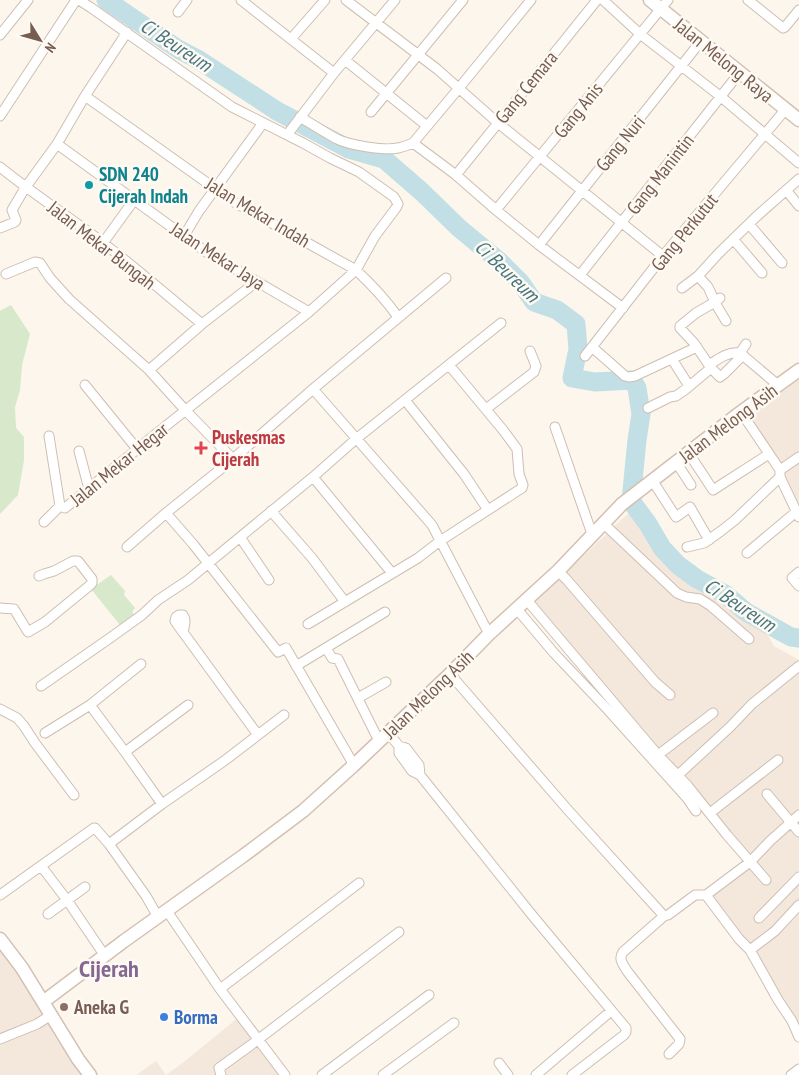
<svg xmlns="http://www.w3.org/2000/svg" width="799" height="1075" font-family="'PT Sans Narrow',sans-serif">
<rect width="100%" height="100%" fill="#fcf6ec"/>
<path fill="#f3e8db" d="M799,378v130l-49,-93z
M635,507l43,62 11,9 26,13 51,41 8,14 25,14v374l-55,-93 -35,-44 42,-33 -220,-259z
M0,951l26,34 29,52 27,38h-82z
M239,1017l43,58h-146l20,-14 10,14 18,-13z"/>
<path fill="#d7e9ca" d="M11,305l19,29 -8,31 -2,25 -5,17 1,21 8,9v23l-6,35 -18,19v-203z
M111,575l14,16 -1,4 11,13 -3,4 2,2 -14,11 -29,-36z"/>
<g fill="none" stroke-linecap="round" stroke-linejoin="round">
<path stroke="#c1dfe5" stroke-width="19" d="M106,0l72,49 21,11 78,51 72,38 35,10 38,33 37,36 40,33 22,22 13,19 23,8 19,14 2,25 -6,29 23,4 37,-2 5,8 4,26 -4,26 -6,61 17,23 14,24 16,17 19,14 28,15 21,18 45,25 8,1"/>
<g stroke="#cebeb2" stroke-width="11">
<path id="minor" d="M241,0l93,73
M346,0l91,69 61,54 165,133
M603,0l37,34 80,62 79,67
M748,0l35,28 2,-1 14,-17
M178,12l9,-12
M0,35l28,-35
M291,39l34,-39
M345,60l82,66
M85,96l149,106 122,68c15,14 30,30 42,47
M371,112l92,-112
M0,116l76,-116
M300,117c12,7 24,15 37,22 12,6 47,12 61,9 5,-1 10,-3 15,-5
M287,135l47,-62 61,-73
M413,143l43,32 40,35 43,35 84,63
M413,143l46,-55 72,-88
M57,144l149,108 103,60
M0,167c33,27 68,49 102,75 34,26 67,55 100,82
M456,175l141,-175
M786,190l13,16
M496,210l172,-210
M749,224l33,39
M0,228l15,-6 1,-2 -4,-10 13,-22 32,-44 28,-48 42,-64
M184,236l15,-25 64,-88
M733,239l29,34
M103,243l31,-43
M539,245l162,-204
M6,274l29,-12 5,1 10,15 19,21 80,71 37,41 47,48
M580,275l160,-203
M698,276l10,11 7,15 -19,11 -16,13v2l14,15 17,25 9,9 4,-3 19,-19
M682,288l16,-12 21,-23 38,-37 42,-37
M720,298l-5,4 2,4 9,15
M592,347l33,29 4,1 6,-1 62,-29
M740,353l38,32
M585,356l78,-100 59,-71 63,-75
M672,359l17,27
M709,365c9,-6 20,-14 31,-12l6,-9
M149,370l53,-46 54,-42
M85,385l52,64
M313,389l119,136 57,109
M405,400l59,74 24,36
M648,408l22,-11 6,-1 10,-7 25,-21
M486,409l48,-37 2,-6 -6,-15
M741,412l39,58v7l19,40
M555,427l37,107
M49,436l11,70 5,2 92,-75 152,-121 47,-42 19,-34 21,-28 2,-4 -4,-7 -35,-25 -29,-14 -27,-15 -71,-36 -142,-100 -11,-7
M79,451l10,38
M688,452l25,38 56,-36
M676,462l15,23
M780,470l19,-13
M313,477l79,96
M652,480l24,37 14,-10 19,33
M271,511l41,47 33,44
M166,513l27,31 85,108 8,-4 65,112 2,6
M44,522l16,-16
M603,523l74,70 9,4 14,2 11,7 38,33
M240,537l29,43
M127,547l39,-34 67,-54 80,-70 133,-111
M687,547l17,-4 17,-12 14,-11 45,-43
M747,553l49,-41
M558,571l9,9 88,102 15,13
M799,572l-7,6 7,8
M526,599l132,156 29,30 40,50 39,45
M0,608l14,1 14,23 17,-10 44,-36 3,-3v-4l-14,-18h-5l-19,10 -10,3 -5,2
M516,608l38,45 54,57 79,88 9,13
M308,624l110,-66 22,-17 82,-53 1,-3 -4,-11 -2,-25 -14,-19 -54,-65
M183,632c1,-6 4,-11 0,-17h-4l-3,2 -1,4 2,3 81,111
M326,648l6,10 6,1 41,82
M296,666l89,-54
M450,674l118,136 96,106 4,-1 27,-20h11l33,44 11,11 28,50 14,21 7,16
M41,686l69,-48 32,-23 16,-15 30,-20 125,-103 43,-38 145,-116
M358,698l28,-16
M90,705l35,47 37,52
M0,709l17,9 7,8 11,17 39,52
M45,733l45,-28 51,-41
M388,733l11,13 7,2 13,17 1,10
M399,746v7l13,18 8,4 112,140 94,113v4l-2,3 -52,40
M125,752l63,-47
M658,755l55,-42
M677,776l53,-49 22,-23 47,-38
M767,794l32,38
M710,813l68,-53
M109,844l53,-40 62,-43 60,-46
M41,866l26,34 38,56
M0,895l94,-67h1l14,16 37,52 12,21
M706,895l44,-33 20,-21 29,-26
M167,911l53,78 65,86
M48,914l37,-27
M664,916l-41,36c-5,7 0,12 4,19l53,68 -1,5 -10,10
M759,918l40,-41
M750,950l25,-19 24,-26
M220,989l139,-106
M0,1039l37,-15 14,-9
M499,1063l9,12
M221,1075l-2,-7 32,-23 148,-113
M322,1075l107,-80
M383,1075l71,-52
M536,1075l75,-64
M791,1075l8,-6"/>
</g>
<g stroke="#d3c0b2" stroke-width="15">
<path id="secondary" d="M650,0l149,120
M0,939l22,29 56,91 12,16
M43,1002l81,-61 119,-85 60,-45 50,-45 97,-92 39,-40 69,-63 64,-67 119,-92 58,-42"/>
</g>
<use href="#minor" stroke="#fff" stroke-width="9"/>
<use href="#secondary" stroke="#fff" stroke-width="12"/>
</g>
<circle fill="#0f9aa8" stroke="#fefaf3" stroke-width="2" cx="89" cy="185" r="5"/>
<path fill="#e0444e" stroke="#fefaf3" stroke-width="2" d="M198.5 440.5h5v5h5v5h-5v5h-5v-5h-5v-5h5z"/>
<circle fill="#8d6e63" stroke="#fefaf3" stroke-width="2" cx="64" cy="1007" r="5"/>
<circle fill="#3f7fe0" stroke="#fefaf3" stroke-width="2" cx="164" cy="1017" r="5"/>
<g text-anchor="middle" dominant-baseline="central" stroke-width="5" stroke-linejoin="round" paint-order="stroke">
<g font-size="19" fill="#765d50" stroke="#fefaf3">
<text transform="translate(724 60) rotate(39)">Jalan Melong Raya</text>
<text transform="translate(526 87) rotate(-51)">Gang Cemara</text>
<text transform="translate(578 110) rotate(-51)">Gang Anis</text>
<text transform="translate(620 143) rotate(-51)">Gang Nuri</text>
<text transform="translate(660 174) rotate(-52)">Gang Manintin</text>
<text transform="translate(258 212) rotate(31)">Jalan Mekar Indah</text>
<text transform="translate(684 232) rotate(-51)">Gang Perkutut</text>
<text transform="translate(102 245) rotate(38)">Jalan Mekar Bungah</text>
<text transform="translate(218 256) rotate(33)">Jalan Mekar Jaya</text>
<text transform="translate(728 423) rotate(-37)">Jalan Melong Asih</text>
<text transform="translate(119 464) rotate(-39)">Jalan Mekar Hegar</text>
<text transform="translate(428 694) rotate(-44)">Jalan Melong Asih</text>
</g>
<g font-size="19" font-weight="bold" fill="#0d838f" stroke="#fefaf3" text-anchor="start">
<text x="99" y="174">SDN 240<tspan x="99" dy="22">Cijerah Indah</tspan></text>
</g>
<g font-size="19" font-weight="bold" fill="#be3a42" stroke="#fefaf3" text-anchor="start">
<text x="212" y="437">Puskesmas<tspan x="212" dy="22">Cijerah</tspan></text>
</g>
<g font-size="19" font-weight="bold" fill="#785e54" stroke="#fefaf3" text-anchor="start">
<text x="74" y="1007">Aneka G</text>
</g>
<g font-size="19" font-weight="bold" fill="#366cbe" stroke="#fefaf3" text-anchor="start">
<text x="174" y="1017">Borma</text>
</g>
<g font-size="20" font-style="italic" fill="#477780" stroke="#fefaf3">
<text transform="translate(176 45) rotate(33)">Ci Beureum</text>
<text transform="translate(507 271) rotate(44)">Ci Beureum</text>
<text transform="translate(740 605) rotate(33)">Ci Beureum</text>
</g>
<g font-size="24" font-weight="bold" fill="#846891" stroke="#fefaf3">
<text x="109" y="968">Cijerah</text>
</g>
</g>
<g transform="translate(40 40) rotate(127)" stroke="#fefaf3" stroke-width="4" paint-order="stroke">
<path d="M0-4L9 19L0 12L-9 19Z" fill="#765d50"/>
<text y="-8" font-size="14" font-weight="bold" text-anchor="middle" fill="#765d50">N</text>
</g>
</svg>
